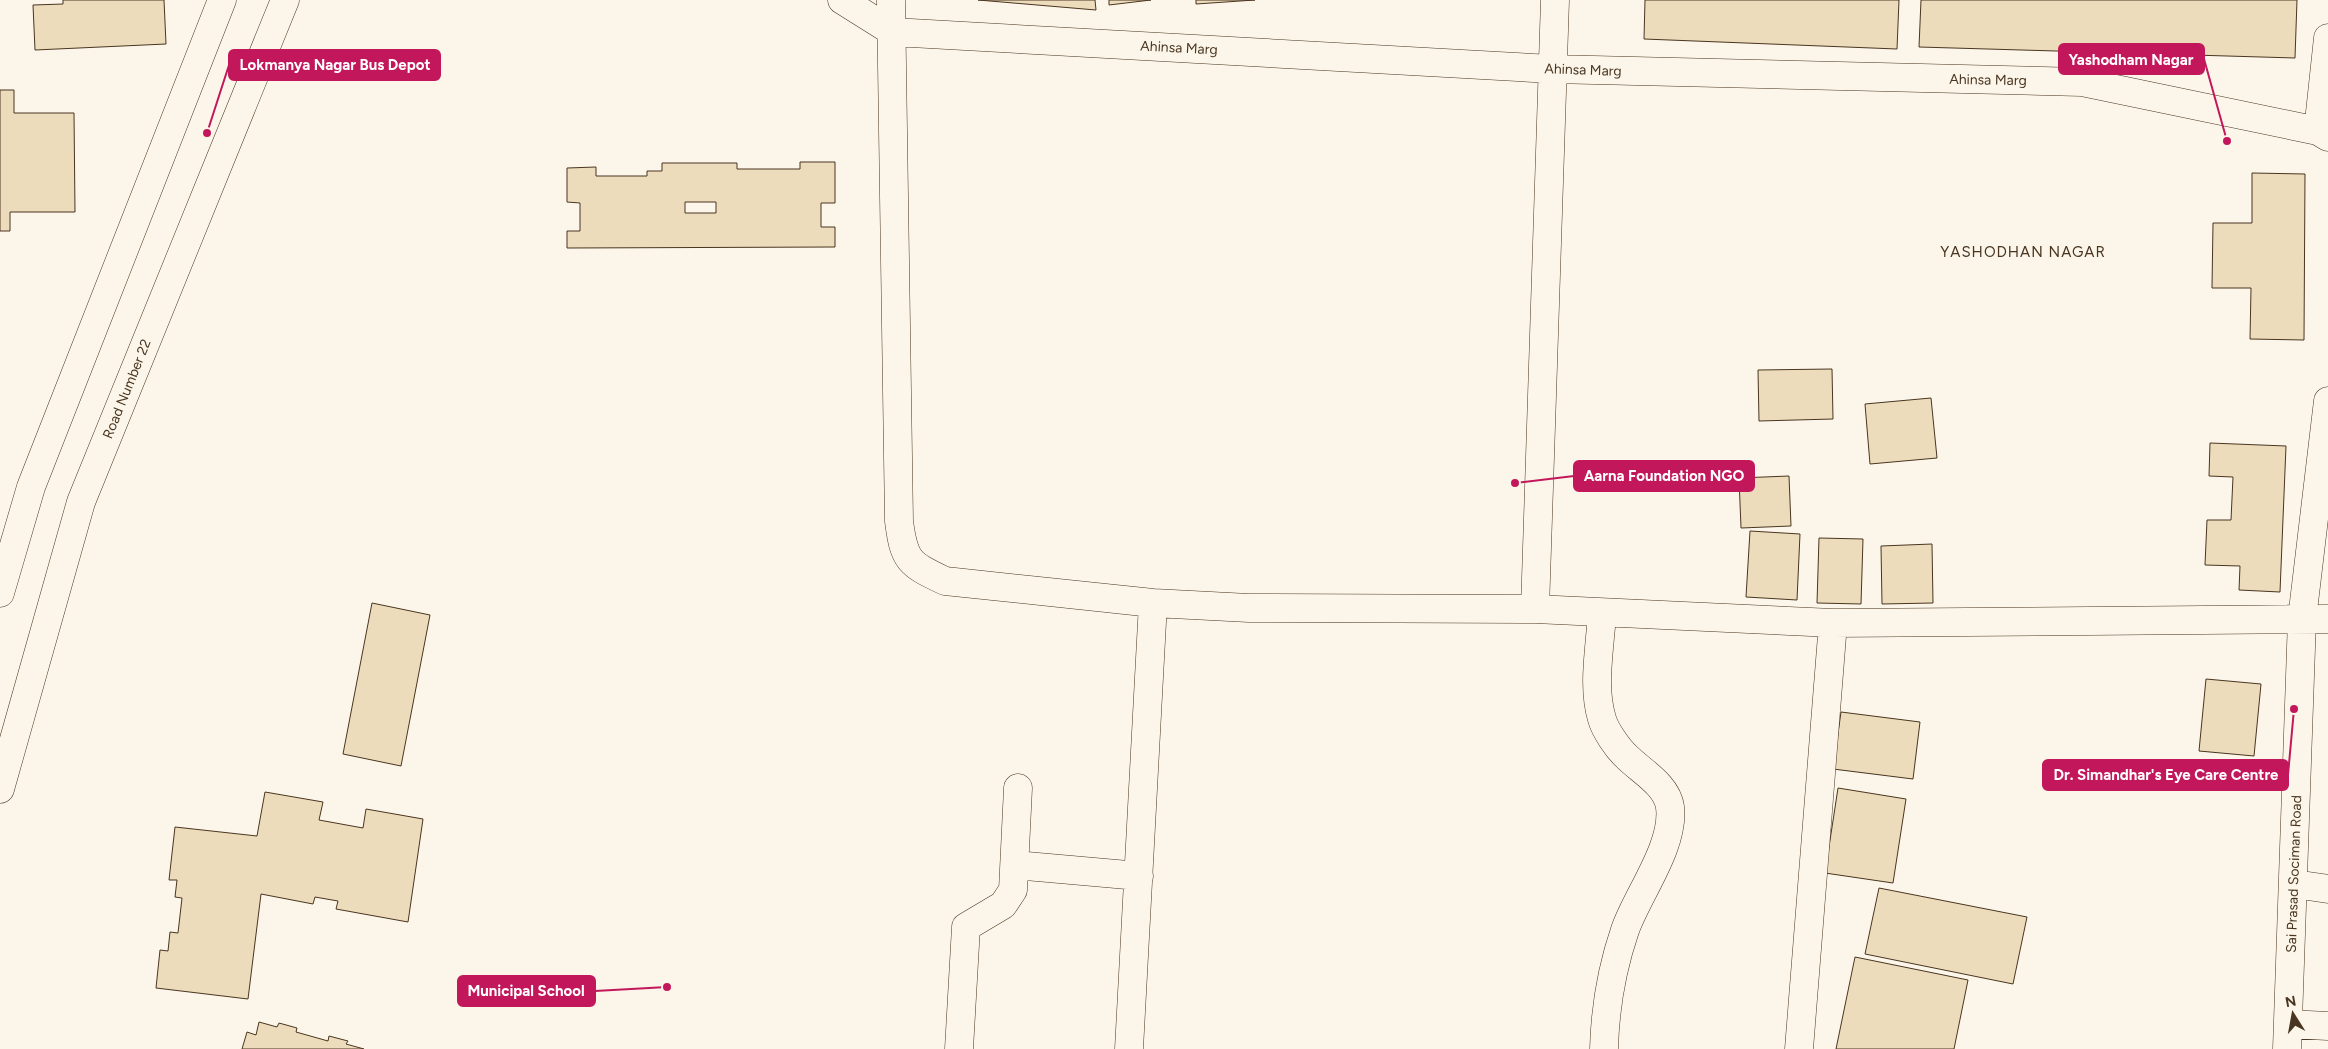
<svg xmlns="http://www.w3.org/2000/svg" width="2328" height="1049" font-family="Figtree,sans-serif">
<rect width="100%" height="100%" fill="#fbf6e9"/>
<path fill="#ecdcbc" stroke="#4a3520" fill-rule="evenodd" d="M63,0h101l2,44 -131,6 -2,-45 30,-1z
M978,0h117l1,10z
M1109,0h42l-42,5z
M1196,0h59l-59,4z
M1645,0h254l-2,49 -253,-10z
M1921,0h376l-2,58 -376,-11z
M0,90h14v23h60l1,99h-65v19h-10z
M800,162h35v41h-14v24h14v20l-268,1v-17h13v-28l-13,-1v-34l29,-1v9h51v-5h15v-8h75v6h63zM685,202h31v11h-31z
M2252,173l53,1 -1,166 -54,-1 1,-51h-39l1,-65h39z
M1832,369l1,50 -74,2 -1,-51z
M1931,398l6,60 -67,6 -5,-60z
M2210,443l76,3 -6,146 -41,-2 1,-24 -35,-1 2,-45h24l2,-43 -24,-1z
M1789,476l2,50 -50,2 -2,-50z
M1750,531l50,3 -3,66 -51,-3z
M1819,538l44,1 -2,65 -44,-1z
M1932,544l1,59 -51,1 -1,-58z
M372,603l58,12 -29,151 -58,-12z
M2206,679l55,5 -7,72 -55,-5z
M1841,712l79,10 -7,57 -80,-10z
M1838,788l68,11 -13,84 -68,-10z
M265,792l58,10 -4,18 44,8 3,-19 57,10 -15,103 -72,-13 2,-8 -23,-4 -2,7 -52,-10 -13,105 -92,-11 4,-38 8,1 2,-19 8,1 4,-35 -7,-1 2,-17h-8l6,-53 82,9z
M1879,888l148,29 -14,67 -148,-30z
M1855,957l113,23 -14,69h-118z
M259,1022l18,5 2,-4 18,5 -1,4 32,9 1,-5 19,5 -2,3 18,5h-122l5,-17 9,3z"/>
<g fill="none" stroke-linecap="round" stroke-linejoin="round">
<g stroke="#4a3520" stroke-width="29">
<path id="minor" d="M842,0l51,32 659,37 530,13 236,49 10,6
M891,0l8,521c5,40 10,43 46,60l208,22 96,5 286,1 298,14 495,-4
M2318,131l10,-93
M0,593l31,-106 191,-487
M1535,609l20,-609
M1602,614c-2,33 -10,73 0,105 3,11 16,30 25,38 14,14 40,28 43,50 5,39 -33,88 -45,123 -13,38 -20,79 -21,119
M0,789l81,-287 204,-502
M1015,865l124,11
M2294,884l34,5
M2289,1024l39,2
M959,1049l7,-122 37,-22 10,-15 5,-102
M1129,1049l24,-446
M1799,1049l34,-426
M2287,1049l15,-430 26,-218"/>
</g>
<use href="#minor" stroke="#fbf6e9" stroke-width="28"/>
</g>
<g text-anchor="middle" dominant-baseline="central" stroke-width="4" stroke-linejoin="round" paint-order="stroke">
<g font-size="14" fill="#4a3520" stroke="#fbf6e9">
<text transform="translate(1179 48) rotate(3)">Ahinsa Marg</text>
<text transform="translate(1583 70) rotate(2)">Ahinsa Marg</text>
<text transform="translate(1988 80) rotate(1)">Ahinsa Marg</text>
<text transform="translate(127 389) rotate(-68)">Road Number 22</text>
<text transform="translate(2294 874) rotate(-88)">Sai Prasad Sociman Road</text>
</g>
<g font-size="15" letter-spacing="1" fill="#4a3520" stroke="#fbf6e9">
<text x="2023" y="252">YASHODHAN NAGAR</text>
</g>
</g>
<path fill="none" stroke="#c2185b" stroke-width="2" d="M2227 141L2204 59M207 133L229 65M1515 483L1574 476M2294 709L2288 775M667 987L595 991"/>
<g fill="#c2185b" stroke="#fbf6e9" stroke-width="2">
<circle cx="2227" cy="141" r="5"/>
<circle cx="207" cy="133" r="5"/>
<circle cx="1515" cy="483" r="5"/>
<circle cx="2294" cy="709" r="5"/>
<circle cx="667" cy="987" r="5"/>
</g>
<g fill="#c2185b" stroke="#c2185b" stroke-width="2">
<rect x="2059" y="44" width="145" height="30" rx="5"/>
<rect x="229" y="50" width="211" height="30" rx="5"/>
<rect x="1574" y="461" width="180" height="30" rx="5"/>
<rect x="2043" y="760" width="245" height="30" rx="5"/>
<rect x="458" y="976" width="137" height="30" rx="5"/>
</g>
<g font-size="15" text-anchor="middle" font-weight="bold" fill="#fff">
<text x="2131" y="65">Yashodham Nagar</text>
<text x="335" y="70">Lokmanya Nagar Bus Depot</text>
<text x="1664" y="481">Aarna Foundation NGO</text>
<text x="2166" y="780">Dr. Simandhar's Eye Care Centre</text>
<text x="526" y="996">Municipal School</text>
</g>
<g transform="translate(2293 1014) rotate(349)" stroke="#fbf6e9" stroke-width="4" paint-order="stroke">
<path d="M0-4L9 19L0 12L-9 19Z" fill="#4a3520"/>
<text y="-8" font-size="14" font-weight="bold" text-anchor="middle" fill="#4a3520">N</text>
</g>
</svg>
